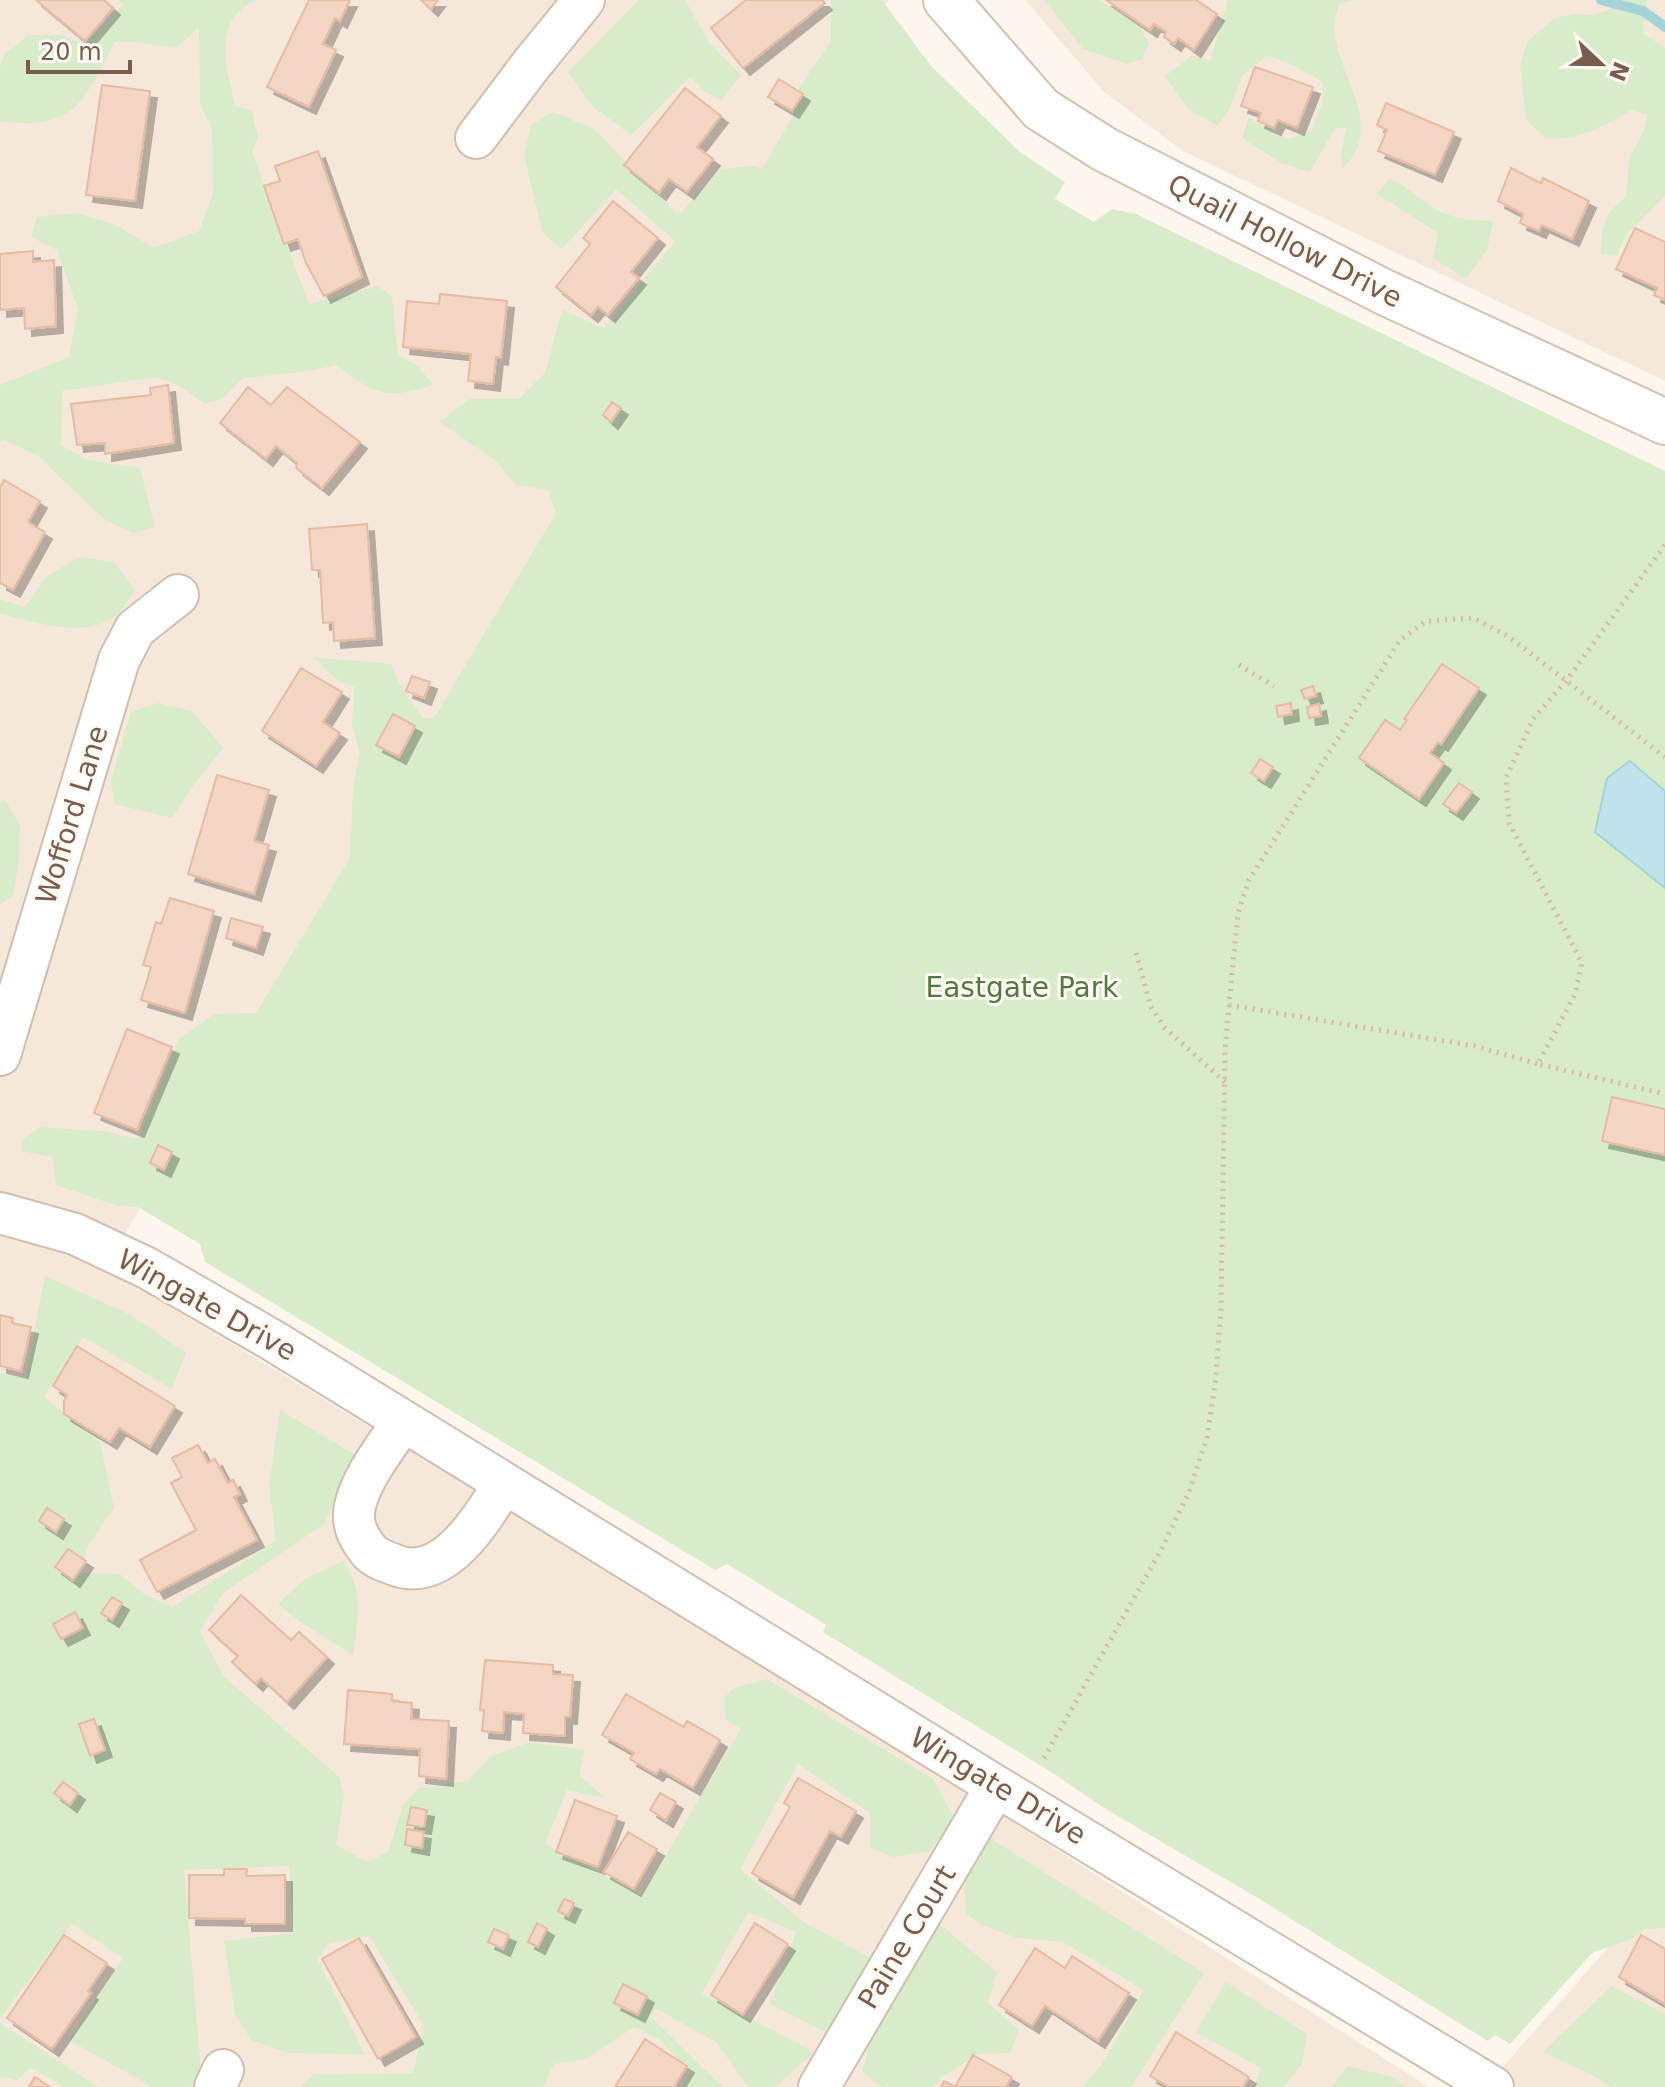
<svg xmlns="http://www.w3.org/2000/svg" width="1665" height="2087" font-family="'DejaVu Sans',sans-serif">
<defs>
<filter id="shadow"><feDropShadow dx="7" dy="7" stdDeviation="0" flood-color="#0004"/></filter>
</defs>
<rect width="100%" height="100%" fill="#fdf6ec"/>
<path fill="#f5e8da" d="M0,0h889l-785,1267 689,415 636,405h-1429z
M1025,0h640v381l-482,-230 -79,-59z
M1665,1883v204h-180z"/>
<path fill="#d8ecc9" d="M118,0h137c-45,24 -28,66 -20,106l17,5 6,26 -6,15 57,152 69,-18 14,10 6,59 21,12 14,18c-46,15 -59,10 -96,-20l-34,7 -60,6 -21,21 -17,5 -26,-18 -22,-9 -95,14 -1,54 27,15 52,8 15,59 -22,6 -29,-14 -66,-63 -33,-16 -5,2v-57l69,-28 9,-48 -21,-59 -26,-13 6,-20 39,-4 40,12 38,23 45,-17 14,-38 -1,-64 -12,-25 -1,-76 -24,20 -37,-6h-23c-31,58 -40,90 -115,79v-56l5,-11 24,-19h33l21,10 40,-40z
M639,0h46l24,42 32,33 -20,25 -16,-8 -15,-15 -59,58 -39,-29 -24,-34z
M831,0h51l49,66 89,86 45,30 -10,17 39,23 18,-13 24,5 529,257v1457l-18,1 -18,11 -37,13 -82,91 -15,-9 -7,6 -232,-144 -152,-89 -48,-33 -233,-143 3,-7 -99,-61 -12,6 -510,-308 -5,-18 -62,-37 -20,-1 -62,-21 -4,-28 -31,-6 1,-11 17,-13 63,4 36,8 41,-100 35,-25 42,-1 94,-155 3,-72 7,-34 -8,-27 2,-38 -17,-7 -24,-23 78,7 9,21 23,33h11l122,-205 -8,-23 -32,-5 -21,-25 -56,-38 31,-23h48l27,-26 17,-63 42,18 71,-87 -59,-52 -54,60 -20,-17 -18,-77 7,-30 22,-13 41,17 84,86 43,-46 32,-3 9,3 32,-55 -6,-10 43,-63z
M1044,0h55l41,26 9,18 -7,15 -16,5 -43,-15z
M1228,0h124l-13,5c-23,55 57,114 3,164l-1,-14 5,-27h-11l-25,44 -27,-8 -41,-26 7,-20 39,21 23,-8 12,-30v-19l-28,-16 -28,-11 -24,20 -14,35 -12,16 -29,-17 -23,-33 27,-20 18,5z
M1607,0h40l-4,33 22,15v148l-38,37 -11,23 -15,-2c-1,-25 4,-43 25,-57l3,-39 15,-27 3,-16 -16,-5c-27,17 -54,32 -87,28l-18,-19 -6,-55 8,-23 27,-23 19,-4 18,1 17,-5z
M1389,179c17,6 24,15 37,24 21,15 42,18 67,18l-6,29 -21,29 -33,-21 5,-25 -61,-39z
M79,557l35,5 21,28c-5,7 -9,16 -14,21 -30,31 -85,11 -121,3v-15l25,8 22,-31z
M158,703l34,8 31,37 -31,39 -20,31 -58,-14 -3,-24 20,-68z
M5,800l15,25 -1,38 -6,32 -13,10v-104z
M45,1276l86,39 55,38 -14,36 -89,-52 -39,60 56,45 14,66 -25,36 -10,29 41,1 24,20 28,13 104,-66 -7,-56 11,-75 77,46 -33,68 -101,69 -23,38 24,46 115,100 5,19 -8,49 31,17 21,-10 15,-47 16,-17 49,-7 23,-25 39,-14 55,8 -6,25 26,23 -38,-8 -22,54 97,51 99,-166 -16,-10 -1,-21 8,-9 35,-10 166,100 21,39 -25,34 -36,5 -22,-9 -1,-35 -72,-49 -58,105 65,54 68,36 -43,75 -60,-30 26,-72 -48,-20 -46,81 112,59 -39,35h-27l-31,-44 -60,-34 -7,7 73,71h-41l9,-15 -32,-33 -25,-12 -48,32 -32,5 -11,23h-242l13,-13 99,-1 11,-47 -55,-90 -42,8 -9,16 47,95 -76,-2 -38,-13 -16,-26 -11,-73 69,-8 -4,-67 -105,4 17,199 -10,18h-39l-83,-47 54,-82 -51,-34 -72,94v-645l25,5z
M343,1561c21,27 15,62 10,94l-54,-34 -21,-17 28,-26z
M990,1838l214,135 -73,114h-48l19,-23 42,-74 -81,-48 -46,-4 -35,-13 -16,-11 -2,-43z
M937,1922l60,50 -9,31 31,27 -9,23 -31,1 -37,23 -9,10h-50l-21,-15 8,-32 28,-67z
M1226,1982l81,52 -5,30 -18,23h-30l7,-19 -65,-36z
M1611,1986l54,28v73h-54l-17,-11 -51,-24z
M0,2023l98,64h-34l-33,-19 -15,12 -16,-3z
M1347,2066l46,11 13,10h-74z"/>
<path fill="#bfe3e8" stroke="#a5d3da" stroke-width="2" d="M1630,761l35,30v97l-70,-56 12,-54z"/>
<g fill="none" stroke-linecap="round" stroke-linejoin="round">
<path stroke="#a5d3da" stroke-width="10" d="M1601,0l42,11 22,16"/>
</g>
<path fill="#f3d5c3" stroke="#e6bba3" stroke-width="2" filter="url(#shadow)" d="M36,0h68l9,8 -28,33z
M309,0h41l-10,21 -5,-3 -12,26 13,6 -27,57 -42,-20z
M421,0h17l-7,9z
M746,0h76l3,3 -82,65 -32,-40z
M1106,0h90l21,14 -23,36 -16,-12 -4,6 -10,-7 2,-5 -12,-8 -4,6z
M1255,67l58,20 -16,41 -19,-8 -4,8 -16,-7 3,-8 -20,-7z
M779,79l24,15 -11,17 -24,-14z
M102,85l48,6 -15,110 -49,-6z
M685,88l36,28 -24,31 16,12 -26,33 -18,-13 -10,14 -35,-28z
M1386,103l68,29 -19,43 -57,-24 9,-21 -10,-5z
M318,151l44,126 -38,19 -18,-33 -8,-24 -14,5 -20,-58 16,-5 -5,-15z
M1511,168l30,15 2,-5 46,23 -17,38 -30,-14 -3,6 -19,-8 3,-9 -25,-13z
M613,201l45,37 -27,34 8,6 -31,37 -10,-8 -7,8 -35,-28 34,-43 -7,-6z
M1635,228l30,14v58l-11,-5 3,-7 -41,-19z
M33,251v11l21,-2 2,66 -31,3 -1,-21 -24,2v-56z
M440,294l67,7 -6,57 -5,-1 -3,27 -25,-3 3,-27 -68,-7 4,-46 32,3z
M168,385l6,58 -69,11v-11l-28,2 -6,-41 80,-9 -1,-7z
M248,387l23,18 16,-18 73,55 -38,46 -26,-20 1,-5 -21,-17 -10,13 -46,-36z
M612,402l9,6 -10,14 -8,-7z
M4,480l36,21 -12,21 17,10 -32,58 -13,-7v-96z
M367,524l8,114 -41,3 -1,-19 -10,1 -3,-53h-8l-3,-41z
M1442,664l37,24 -38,56 -3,-2 -8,11 14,10 -25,36 -60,-41 26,-38 15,10 7,-10 -3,-1z
M301,668l41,24 -19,30 17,11 -24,33 -54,-35z
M412,676l18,6 -6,16 -18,-7z
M1313,686l3,10 -11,3 -4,-9z
M1291,703l1,11 -14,3 -2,-11z
M1319,704l2,12 -12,2 -2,-11z
M393,714l22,12 -16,31 -23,-12z
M1260,759l13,8 -9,14 -13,-8z
M217,775l52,15 -15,51 15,4 -15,49 -66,-20z
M1459,783l13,9 -16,21 -13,-9z
M170,898l44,13 -29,102 -44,-13 10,-33 -8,-2 13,-43 5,2z
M231,918l32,9 -7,21 -30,-10z
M127,1029l45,18 -35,83 -43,-17z
M1612,1097l53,12v46l-63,-14z
M158,1145l14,7 -8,18 -14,-7z
M0,1315l13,3 -1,5 19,4 -10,44 -21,-5z
M77,1346l98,60 -25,41 -31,-19 -9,14 -46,-28v-13l3,-6 -14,-9z
M198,1445l10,18 7,-4 13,24 5,-3 7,14 -6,3 23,43 -100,52 -17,-32 56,-30 -25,-47 11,-6 -10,-19z
M47,1508l17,11 -8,13 -17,-11z
M68,1549l18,12 -13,19 -18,-13z
M241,1595l50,45 8,-8 28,25 -40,45 -26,-24 -5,6 -24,-22 6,-6 -29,-26z
M112,1597l10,6 -10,17 -11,-7z
M75,1612l8,16 -22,11 -8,-15z
M485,1660l68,5v9l20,1 -3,42h-5v19l-42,-3 1,-19 -20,-2 -1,21 -21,-2 2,-21h-4z
M348,1690l44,4v7l20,2 -1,16 38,2 -3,58 -27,-3 1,-27 -76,-5z
M626,1694l58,33 3,-6 33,19 -27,48 -33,-19 -4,5 -16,-9 -10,-6 4,-6 -32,-18z
M94,1719l11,31 -15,6 -11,-32z
M798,1778l58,33 -15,26 -11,-6 -37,66 -41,-24 38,-66 -6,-4z
M63,1782l15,11 -8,12 -16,-12z
M660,1793l16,9 -10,18 -16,-10z
M575,1800l42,16 -19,51 -42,-15z
M411,1807l16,3 -3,17 -17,-2z
M407,1829l17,3 -2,16 -17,-3z
M628,1832l29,17 -23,40 -30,-17z
M224,1869h23l-1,7 39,-1v49h-40v-5l-56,-1v-43h35z
M564,1899l10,4 -6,13 -10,-5z
M537,1923l10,6 -9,18 -10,-5z
M755,1923l33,21 -45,71 -32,-20z
M494,1929l15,6 -6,14 -15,-7z
M64,1935l43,28 -19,28 3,2 -39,56 -45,-31z
M1641,1935l24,14v55l-46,-27z
M359,1938l57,99 -38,22 -56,-100z
M1035,1948l30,20 7,-12 57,37 -31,48 -53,-35 -13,20 -33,-21z
M623,1984l24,12 -9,19 -24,-12z
M1176,2032l73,45 -6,10h-74l-19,-11z
M645,2039l42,27 -13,21h-59z
M973,2055l39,22 -6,10h-65l3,-6 11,6z
M35,2077l15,10h-21z"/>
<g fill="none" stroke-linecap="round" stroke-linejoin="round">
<g stroke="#d1beb0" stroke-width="44">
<path id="street" d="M476,138l55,-73 53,-65
M0,1055l119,-395 16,-31 43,-34
M0,1213l75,21 72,34 125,72 724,446 497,301
M403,1421c-17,26 -41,55 -48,85 -4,18 3,31 14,45 5,6 13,9 21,12 52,25 90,-42 114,-79
M215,2087l8,-17
M819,2087l177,-301"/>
</g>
<g stroke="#d6c0b0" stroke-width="48">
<path id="secondary" d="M946,0l95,109 63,40 280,143 281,130"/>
</g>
<path stroke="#d9b8a5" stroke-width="5" stroke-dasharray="2 6" stroke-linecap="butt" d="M1665,545l-99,136 -33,38 -27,59 3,45 73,140 -7,31 -37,70 127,30
M1239,665l35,21
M1136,953l15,54 14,21 60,54
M1229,1005l246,41 63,18
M1044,1758l117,-208 28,-58 18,-55 9,-60 5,-69 4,-256 4,-47 9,-92 11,-33 151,-240 26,-19 47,-3 35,18 157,121"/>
<use href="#street" stroke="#fff" stroke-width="40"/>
<use href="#secondary" stroke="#fff" stroke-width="44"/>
</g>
<g text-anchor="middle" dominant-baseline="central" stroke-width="6" stroke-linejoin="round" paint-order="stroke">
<g font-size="28" fill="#7a5c4d" stroke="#fffaf3">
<text transform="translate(1285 241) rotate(27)">Quail Hollow Drive</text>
<text transform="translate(72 815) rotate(-73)">Wofford Lane</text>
<text transform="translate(207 1305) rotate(29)">Wingate Drive</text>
<text transform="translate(998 1786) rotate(31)">Wingate Drive</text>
<text transform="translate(907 1937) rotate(-59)">Paine Court</text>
</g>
<g font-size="28" fill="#537a41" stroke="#fffaf3">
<text x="1022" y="987">Eastgate Park</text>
</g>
</g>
<g transform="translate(1601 64) rotate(112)" stroke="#fffaf3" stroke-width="6" paint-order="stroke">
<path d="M0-6L14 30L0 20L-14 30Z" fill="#7a5c4d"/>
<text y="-12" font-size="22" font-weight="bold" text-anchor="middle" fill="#7a5c4d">N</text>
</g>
<path d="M28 60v12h102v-12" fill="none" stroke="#7a5c4d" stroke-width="4"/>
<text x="40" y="60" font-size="24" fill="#7a5c4d" stroke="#fffaf3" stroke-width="6" paint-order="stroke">20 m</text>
</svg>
